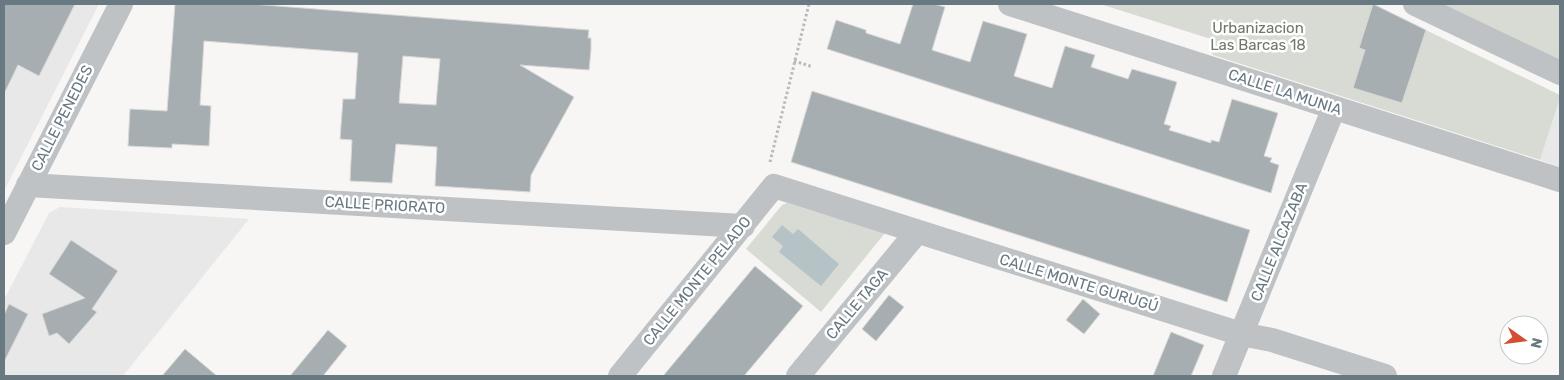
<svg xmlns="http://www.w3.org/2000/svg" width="1564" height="380" font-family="Rubik,sans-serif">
<rect width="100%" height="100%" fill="#f7f6f4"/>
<path fill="#e7e8e7" d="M4,4h95l-95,187z
M1560,98v69l-20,-7z
M60,207l189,12 -126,157h-119v-76l45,-87z"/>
<path fill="#d7dbd3" d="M1100,4h272l188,91v3l-20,62 -327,-105 -2,-3 3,-12z
M1435,4h125v60z
M787,203l98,30 -64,79 -75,-63 36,-44z"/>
<path fill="#b6c3c6" d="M782,225l11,9 5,-5 41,35 -18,22 -42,-34 4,-6 -11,-9z"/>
<path fill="#a6aeb2" stroke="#d8d8d6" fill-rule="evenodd" d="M4,4h71l-36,72 -21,-11 -14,29z
M175,4h76l338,26 -1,8h3v12l-2,20 -69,-5 54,32 -43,78 -1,17 -95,-6 2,-39 -41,-3 -4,39 -42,-2 2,-41 -12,-1 3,-40h12l3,-46 -154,-12 -4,64 11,1 -2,40 -37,-2v4l-44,-2 2,-37 37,2zM403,56l37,3 -4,46 -37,-2z
M913,4h21l11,3 -13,43 38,12 13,-41 44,13 -13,42 38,12 13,-42 30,9 -4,12 37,12 4,-10 45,13 -13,42 7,2 -2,4 42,13v-3l8,2 13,-43 46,14 -14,43 8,2 -2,4 9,3 -8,28 -444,-144 9,-29 30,10v3l34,11z
M1373,4l53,26 -24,73 -49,-15 12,-38 -6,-2z
M812,91l438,139 -23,72 -436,-140z
M71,240l47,31 -26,38 5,3 -28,32 -12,-11 -8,3 -7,-22 43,-16 -36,-24z
M755,266l48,40 -59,70h-81z
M889,295l15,12 -28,34 -14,-12z
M1083,299l17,15 -16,20 -18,-14z
M9,304l19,10 -24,48v-47z
M328,330l19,16 -24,30h-33z
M1171,332l33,13 -13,31h-38z
M185,349l32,27h-55z"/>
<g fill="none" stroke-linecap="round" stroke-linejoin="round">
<path stroke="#b8bbbd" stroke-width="3" stroke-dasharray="2.5 2.5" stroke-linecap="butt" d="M794,61l19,6
M770,162l39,-158"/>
<path stroke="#bec2c5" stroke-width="24" d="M1010,4l550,176
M1415,4l145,69
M28,185l715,41
M4,233l117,-229
M620,376l154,-190 467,148 31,6 113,36
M798,376l119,-144
M1224,376l110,-268"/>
</g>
<g text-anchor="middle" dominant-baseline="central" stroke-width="5" stroke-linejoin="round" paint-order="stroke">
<g font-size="15" fill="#6c7a66" stroke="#fff">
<text x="1258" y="28">Urbanizacion<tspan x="1258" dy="17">Las Barcas 18</tspan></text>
</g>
<g font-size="15" fill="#687982" stroke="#fff">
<text transform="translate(1285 92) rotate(18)">CALLE LA MUNIA</text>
<text transform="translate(62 118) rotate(-63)">CALLE PENEDES</text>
<text transform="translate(385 205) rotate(3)">CALLE PRIORATO</text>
<text transform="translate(1279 242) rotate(-68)">CALLE ALCAZABA</text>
<text transform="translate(697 281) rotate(-51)">CALLE MONTE PELADO</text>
<text transform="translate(1079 283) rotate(17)">CALLE MONTE GURUGÚ</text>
<text transform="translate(857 304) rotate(-50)">CALLE TAGA</text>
</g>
</g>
<rect width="1564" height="380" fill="none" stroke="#687982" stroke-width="10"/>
<g transform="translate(1524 340) rotate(104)"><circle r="24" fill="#ffffff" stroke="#c3c9cd"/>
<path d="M0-4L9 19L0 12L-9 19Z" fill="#d64d34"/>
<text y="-8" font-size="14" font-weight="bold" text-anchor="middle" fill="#687982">N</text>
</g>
</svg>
